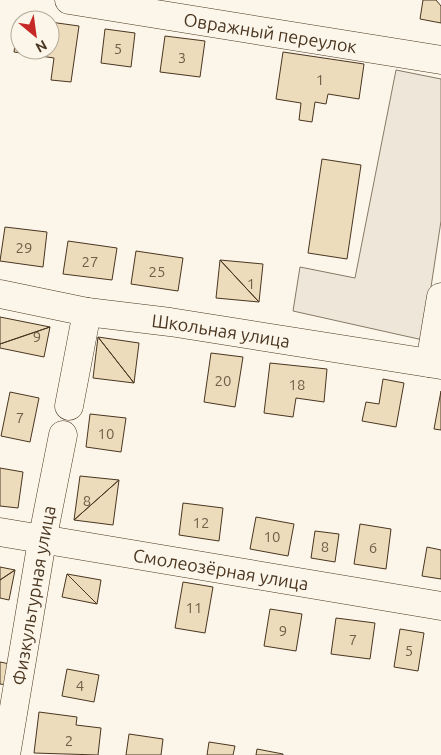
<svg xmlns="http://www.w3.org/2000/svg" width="441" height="755" font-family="Ubuntu,sans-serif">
<rect width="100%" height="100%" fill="#fbf6e9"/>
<path fill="#ede6d9" stroke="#887966" d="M396,70l45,9v142l-18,119 -130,-29 7,-44 55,11z"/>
<path fill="#ecdcbc" stroke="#4a3520" d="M423,0h13l5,6v17l-21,-4z
M19,18l16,2h-15v30h30v-28l29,4 -8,56 -20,-2 3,-22 -40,-6z
M105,29l30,4 -4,34 -30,-4z
M165,36l40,5 -5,36 -40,-5z
M283,52l81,12 -5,35 -31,-5 -2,10 -11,-2 -3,20 -13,-2 2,-17 -25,-4z
M322,159l39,6 -14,94 -39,-6z
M5,227l42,5 -4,35 -43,-6z
M68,241l49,7 -5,32 -49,-6z
M136,251l47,7 -5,33 -47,-7z
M220,260l43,4 -4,38z
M220,260l39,42 -43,-4z
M0,317l50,10 -50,17z
M50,327l-6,30 -44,-9v-4z
M98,337l41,6 -5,40z
M98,337l36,46 -41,-5z
M211,353l32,4 -8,50 -31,-5z
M270,363l57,6 -3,33 -28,-4 -3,19 -29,-4z
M383,379l21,4 -8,44 -34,-6 4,-19 13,2z
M441,391v39l-7,-1z
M10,392l29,6 -9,44 -29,-6z
M90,414l36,4 -5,34 -35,-5z
M0,468l23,4 -5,36 -18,-2z
M80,476l39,4 -45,40z
M119,480l-6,45 -39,-5z
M183,503l40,5 -4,33 -40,-6z
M256,517l38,7 -6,32 -38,-7z
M360,524l31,5 -5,40 -32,-5z
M315,531l24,3 -4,28 -24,-4z
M427,547l14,3v29l-19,-3z
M0,567l15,3 -15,10z
M15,570l-6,30 -9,-2v-18z
M67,574l34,6 -4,24z
M67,574l30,30 -35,-7z
M183,582l30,5 -8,46 -30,-5z
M270,609l32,5 -6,37 -32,-5z
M336,618l39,5 -5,36 -39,-5z
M400,629l24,4 -6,38 -24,-4z
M0,662l10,2 -3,21 -7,-1z
M67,669l32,6 -5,27 -32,-6z
M39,712l38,5 -1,8 25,3 -3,27 -64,-2z
M129,734l34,5 -2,16h-35z
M209,742l26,4 -2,9h-26z
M257,749l26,5v1h-27z"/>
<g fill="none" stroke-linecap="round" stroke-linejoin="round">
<g stroke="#4a3520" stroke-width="29">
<g id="minor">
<path id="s1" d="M69,0l372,60"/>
<path id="s2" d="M0,294l87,18 83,10 271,43"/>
<path d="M430,363l11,-66"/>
<path d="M69,406l18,-94"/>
<path id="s3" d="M0,532l441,74"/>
<path id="s4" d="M6,755l36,-214 21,-106"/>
</g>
</g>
<use href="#minor" stroke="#fbf6e9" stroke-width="28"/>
</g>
<g text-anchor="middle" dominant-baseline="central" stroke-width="4" stroke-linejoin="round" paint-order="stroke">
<g font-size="15" fill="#725f47">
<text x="118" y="48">5</text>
<text x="182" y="57">3</text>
<text x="320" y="79">1</text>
<text x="24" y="247">29</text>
<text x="90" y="261">27</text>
<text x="157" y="271">25</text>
<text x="251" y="283">1</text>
<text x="37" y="336">9</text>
<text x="223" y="380">20</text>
<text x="297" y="384">18</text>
<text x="20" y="417">7</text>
<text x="106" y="433">10</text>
<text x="87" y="500">8</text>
<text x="201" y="522">12</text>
<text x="272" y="536">10</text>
<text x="325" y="546">8</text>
<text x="373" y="547">6</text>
<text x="194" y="607">11</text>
<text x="283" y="630">9</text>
<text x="353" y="639">7</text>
<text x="409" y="650">5</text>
<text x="80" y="685">4</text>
<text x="69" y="740">2</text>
</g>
<g font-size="18" fill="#4a3520" stroke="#fbf6e9">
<text stroke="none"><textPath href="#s1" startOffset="204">Овражный переулок</textPath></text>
<text stroke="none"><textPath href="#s2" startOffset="224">Школьная улица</textPath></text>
<text stroke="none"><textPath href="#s3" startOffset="224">Смолеозёрная улица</textPath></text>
<text stroke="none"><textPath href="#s4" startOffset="162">Физкультурная улица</textPath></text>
</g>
</g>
<g transform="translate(35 35) rotate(151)"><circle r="24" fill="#fbf6e9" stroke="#b4a999"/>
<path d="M0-4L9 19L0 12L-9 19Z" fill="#c62828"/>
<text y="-8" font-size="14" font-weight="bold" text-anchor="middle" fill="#4a3520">N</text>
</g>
</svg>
